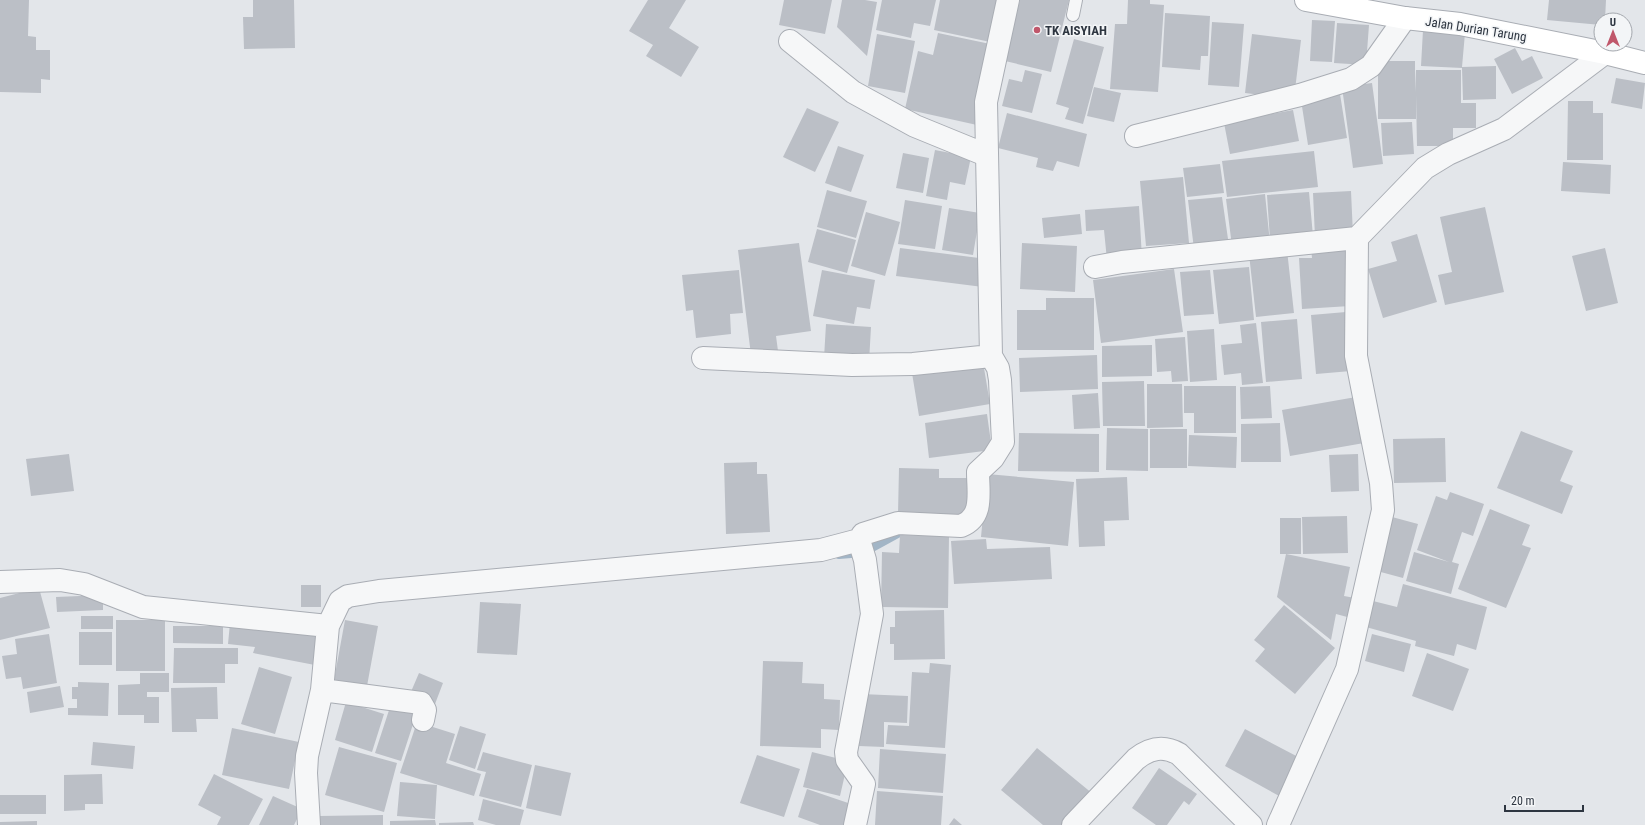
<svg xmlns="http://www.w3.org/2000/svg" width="1645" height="825" font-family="'Roboto Condensed',sans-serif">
<rect width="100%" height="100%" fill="#e3e6ea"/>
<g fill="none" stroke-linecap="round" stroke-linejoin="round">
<path stroke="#a2b5c6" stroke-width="8" d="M839,555l24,-2 42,-23"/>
</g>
<path fill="#bbbfc6" d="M0,0h29l-1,36 8,1v13h14v30l-9,-1v14l-41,-1z
M253,0h41l1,48 -51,1 -1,-32h10z
M648,0h38l-17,28 30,19 -18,30 -35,-21 7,-11 -24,-14z
M784,0h48l-7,34 -46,-9z
M842,0h23l12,2 -10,54 -30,-29z
M882,0h54l-6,26 -16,-3 -3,15 -35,-8z
M940,0h64l-9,43 -61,-13z
M1020,0h49l-18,72 -46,-11z
M1128,0h22v4l14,1 -6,87 -48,-3 5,-65h12z
M1549,0h57l-1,20h-4v5l-54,-5z
M1165,13l45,3 -2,40h-7l-1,14 -38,-3z
M1312,20l23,1 -3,41 -22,-1z
M1212,22l32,2 -5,63 -31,-2z
M1337,23l32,2 -3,40 -32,-2z
M1423,30l42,3 -3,34 34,-1v33l-33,1 -1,-32 -41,-2z
M938,33l57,12 -18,80 -72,-16 13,-58 15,4z
M877,34l38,7 -10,52 -37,-7z
M1252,34l49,6 -6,50 -15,-2 -1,9 -34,-4z
M1074,39l30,8 -21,77 -18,-5 4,-11 -13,-4z
M1515,48l7,13 10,-5 11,22 -31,16 -18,-35z
M1378,61h37v31l1,-22h45v33h15v25h-23v18h-36l-1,-51v24h-38z
M1025,70l17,4 -10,39 -30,-7 7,-27 13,3z
M1616,78l29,5 -3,26 -31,-6z
M1372,83l11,81 -30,4 -11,-81z
M1094,87l27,6 -7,29 -27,-6z
M1340,94l7,44 -39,7 -7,-45z
M1568,101h25v12h10v47h-36z
M807,108l32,14 -24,50 -32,-15z
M1293,110l6,31 -69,13 -6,-31z
M1007,113l80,21 -8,33 -22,-6 -4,10 -17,-4 2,-9 -40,-10z
M1412,122l2,32 -31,2 -2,-33z
M838,146l26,9 -13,37 -26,-9z
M935,150l36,7 -6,28 -15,-3 -3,18 -21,-4z
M1314,151l4,36 -91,10 -5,-36z
M903,153l26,5 -6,35 -27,-5z
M1563,162l48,3 -1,29 -49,-3z
M1220,164l4,29 -37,4 -4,-29z
M1183,177l6,66 -43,3 -6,-65z
M827,190l40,11 -11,37 -39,-11z
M1351,191l2,44 -38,2 -2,-44z
M1309,192l4,44 -43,4 -3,-45z
M1265,194l5,49 -38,3 -6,-47z
M1222,197l7,49 -35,3 -6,-49z
M905,200l37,6 -7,43 -37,-5z
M1139,206l3,52 -35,2 -3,-30 -18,1 -1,-21z
M1485,207l19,85 -59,13 -7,-30 14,-3 -12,-55z
M949,208l31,5 -7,42 -31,-5z
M866,212l34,10 -15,54 -34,-10z
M1080,214l2,20 -38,4 -2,-20z
M817,229l39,11 -9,33 -39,-11z
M1417,234l20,68 -54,16 -15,-49 29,-8 -6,-19z
M799,243l12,88 -35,5 2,15 -27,4 -13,-105z
M1022,243l55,3 -2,46 -55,-3z
M1347,245l3,61 -48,3 -3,-51h13l-1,-11z
M900,248l87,11 -4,28 -87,-11z
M1605,248l13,55 -32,8 -14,-55z
M1287,250l7,63 -38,4 -7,-63z
M1249,267l5,53 -35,4 -6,-54z
M1174,269l9,63 -82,11 -8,-63z
M739,270l4,43 -13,1 1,20 -35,4 -3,-28 -7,1 -4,-36z
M822,270l53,10 -5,29 -13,-2 -3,17 -41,-8z
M1210,270l4,44 -30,2 -4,-44z
M1046,298h48v52h-77v-40h29z
M1346,312l5,59 -35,3 -5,-59z
M1297,319l5,60 -36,3 -5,-60z
M1256,323l7,60 -21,2 -1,-12 -17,2 -3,-30 21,-2 -2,-18z
M826,324l45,3 -2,35 -45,-4z
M1214,329l3,51 -27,2 -3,-51z
M1185,337l3,44 -16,1 -1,-11 -14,1 -2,-33z
M1152,345v31l-50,1v-31z
M1097,355l1,34 -78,3 -1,-34z
M983,362l7,42 -71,12 -7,-43z
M1144,381l1,45h-42l-1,-44z
M1147,384h35l1,43 -36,1z
M1184,386h52v47h-42v-20h-10z
M1270,386l2,32 -31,1 -1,-32z
M1098,393l2,35 -26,1 -2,-34z
M1356,397l8,46 -74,13 -8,-46z
M987,414l5,36 -63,8 -4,-35z
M1280,423l1,39h-40v-38z
M1107,428l41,1v42l-42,-1z
M1150,429h37v39h-37z
M1521,431l52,20 -13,30 13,5 -11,28 -65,-26z
M1019,433l80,1v38l-81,-1z
M1189,435l48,2 -1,31 -48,-2z
M1445,438l1,44 -52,1 -1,-44z
M69,454l5,37 -43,5 -5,-37z
M1358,454l1,37 -28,1 -2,-37z
M757,462v12h10l3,58 -44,2 -2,-71z
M899,468l40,1v9h30v38l-71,-2z
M987,474l87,8 -6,64 -87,-9z
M1127,477l2,43 -25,1 1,25 -26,1 -3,-68z
M1450,492l34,12 -11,32 -11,-4 -10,30 7,2 -8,30 -45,-13 8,-29 35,10 -32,-12 19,-54 11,4z
M1490,509l40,16 -8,20 9,3 -25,60 -48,-19z
M1347,516l1,37 -45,1 -1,-37z
M1392,517l26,7 -15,54 -26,-7z
M1280,518h21v36h-21z
M900,535l49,1 -1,72 -67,-1 1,-55 17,1z
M986,539l1,10 63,-2 2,32 -98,5 -3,-43z
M1286,554l64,13 -6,29 11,2 -4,20 -15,-4 -5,26 -54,-43z
M1403,584l84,23 -11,43 -19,-6 -3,12 -39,-10 1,-5 -50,-14 7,-26 24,6z
M301,585h20v22h-20z
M39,588l11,40 -50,12v-42z
M103,595v15l-46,2 -1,-15z
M480,602l41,2 -4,51 -40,-2z
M1284,605l51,43 -40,46 -40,-33 10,-12 -11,-9z
M944,610l1,49 -51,1v-16h-4v-17h5v-16z
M81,616h32v13h-32z
M116,620h49v51h-49z
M345,620l33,6 -11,60 -33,-6z
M230,623l96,12 -6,31 -67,-13 2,-6 -27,-3z
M173,626h50v18l-50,-1z
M79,632h33v33h-33z
M49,634l8,49 -34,6 -2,-12 -15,2 -4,-23 15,-2 -2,-15z
M1372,634l39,10 -7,28 -39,-11z
M174,648h64v16h-13v19h-52z
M1427,653l42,16 -16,42 -41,-15z
M763,661l40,1 -1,21 22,1v15l16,1 -1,30 -18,-1v19l-61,-2z
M930,663l21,2 -6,83 -59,-4 2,-19 21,1 3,-54 17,1z
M259,667l33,10 -17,57 -34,-10z
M140,673h29v19h-22v5h12v26h-15v-8h-26v-30l22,-1z
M419,673l24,10 -8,21 -25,-10z
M78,682l31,1 -1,33 -40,-1v-7h9v-9h-5v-12h6z
M60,686l4,21 -34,6 -3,-21z
M217,687l1,32h-22l1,13h-25l-1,-44z
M861,694l47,2 -1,27 -23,-1v25l-25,-1z
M392,701l26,8 -17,52 -26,-8z
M346,702l38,12 -12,38 -37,-12z
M417,722l38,12 -9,29 35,11 -7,22 -74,-23z
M460,726l26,8 -11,35 -26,-9z
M232,728l67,14 -10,47 -67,-14z
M1245,729l57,30 -21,38 -56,-31z
M93,742l42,4 -2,23 -42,-4z
M339,747l58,16 -13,49 -59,-17z
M1037,748l56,46 -27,31h-23l-42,-35z
M880,749l66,5 -3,39 -65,-5z
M483,752l49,13 -11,42 -42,-11 7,-24 -9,-2z
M812,752l36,9 -8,35 -37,-9z
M757,755l43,14 -16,48 -44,-14z
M535,765l36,8 -10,43 -35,-8z
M1159,768l38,26 -8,11 -5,-4 -17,24h-11l-24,-17z
M102,774l1,30h-18v6l-21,1v-36z
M214,774l49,25 -14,26h-32l4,-8 -23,-12z
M400,782l37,3 -2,34 -38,-3z
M807,789l47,16 -7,20h-27l-22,-8z
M877,791l66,5 -2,29h-66z
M0,795h46v19h-46z
M273,796l29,13 -8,16h-35z
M483,799l41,11 -4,15h-24l-18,-5z
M383,815v10h-64v-9z
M954,818l8,7h-13z
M435,820l1,5h-46v-4z
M37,821v4h-37v-3z
M473,822l1,3h-35v-2z"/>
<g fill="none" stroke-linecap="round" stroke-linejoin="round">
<g stroke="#a9adb4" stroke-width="14">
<path id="lane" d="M1073,15l3,-15"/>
</g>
<g stroke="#a9adb4" stroke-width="24">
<path id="street" d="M790,41l63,51 62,34 71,29
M1136,136l164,-41 51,-16 20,-13 34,-48
M1357,238l68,-70 23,-14 56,-25 101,-76
M1095,267l27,-5 235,-24 -1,118 25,127 2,27 -36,159 -69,156
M703,358l149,7 61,-1 78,-8
M0,582l60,-2 24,4 59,23 185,19
M322,690l99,13 4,7 -2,10
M309,825l-3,-52 1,-17 15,-66 6,-64 12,-25 8,-5 31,-5 442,-41 38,-10
M855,825l9,-41 -17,-24 -1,-8 26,-138 -7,-54 -6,-20 4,-6 35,-11 63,3c23,-9 17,-33 17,-54l15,-14 10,-16 -3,-62 -2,-12 -7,-12 -5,-254 22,-102
M1073,825l63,-66c14,-11 27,-14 43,-5l72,71"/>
</g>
<g stroke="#a9adb4" stroke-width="24">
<path id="secondary" d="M1306,0l99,18 55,6 145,29 40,10"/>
</g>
<use href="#lane" stroke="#f6f7f8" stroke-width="12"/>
<use href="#street" stroke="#f6f7f8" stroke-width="22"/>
<use href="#secondary" stroke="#fff" stroke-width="22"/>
</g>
<circle fill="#c0576b" stroke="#f3f5f7" stroke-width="1.5" cx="1037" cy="30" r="4"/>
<g text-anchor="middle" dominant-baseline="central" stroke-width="3" stroke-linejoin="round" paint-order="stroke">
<g font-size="13" fill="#2d3540" stroke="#f3f5f7">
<text transform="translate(1476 29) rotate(9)">Jalan Durian Tarung</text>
</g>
<g font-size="13" font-weight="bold" fill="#2d3540" stroke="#f3f5f7" text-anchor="start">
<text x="1045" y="30">TK AISYIAH</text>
</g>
</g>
<g transform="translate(1613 32)"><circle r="19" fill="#f3f5f7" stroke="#a4a8ae"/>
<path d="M0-3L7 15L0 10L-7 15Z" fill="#c0576b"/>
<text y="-6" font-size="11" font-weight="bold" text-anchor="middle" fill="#2d3540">U</text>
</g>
<path d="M1505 805v6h78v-6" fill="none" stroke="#2d3540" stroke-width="2"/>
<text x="1511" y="805" font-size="12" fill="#2d3540" stroke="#f3f5f7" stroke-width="3" paint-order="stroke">20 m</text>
</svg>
